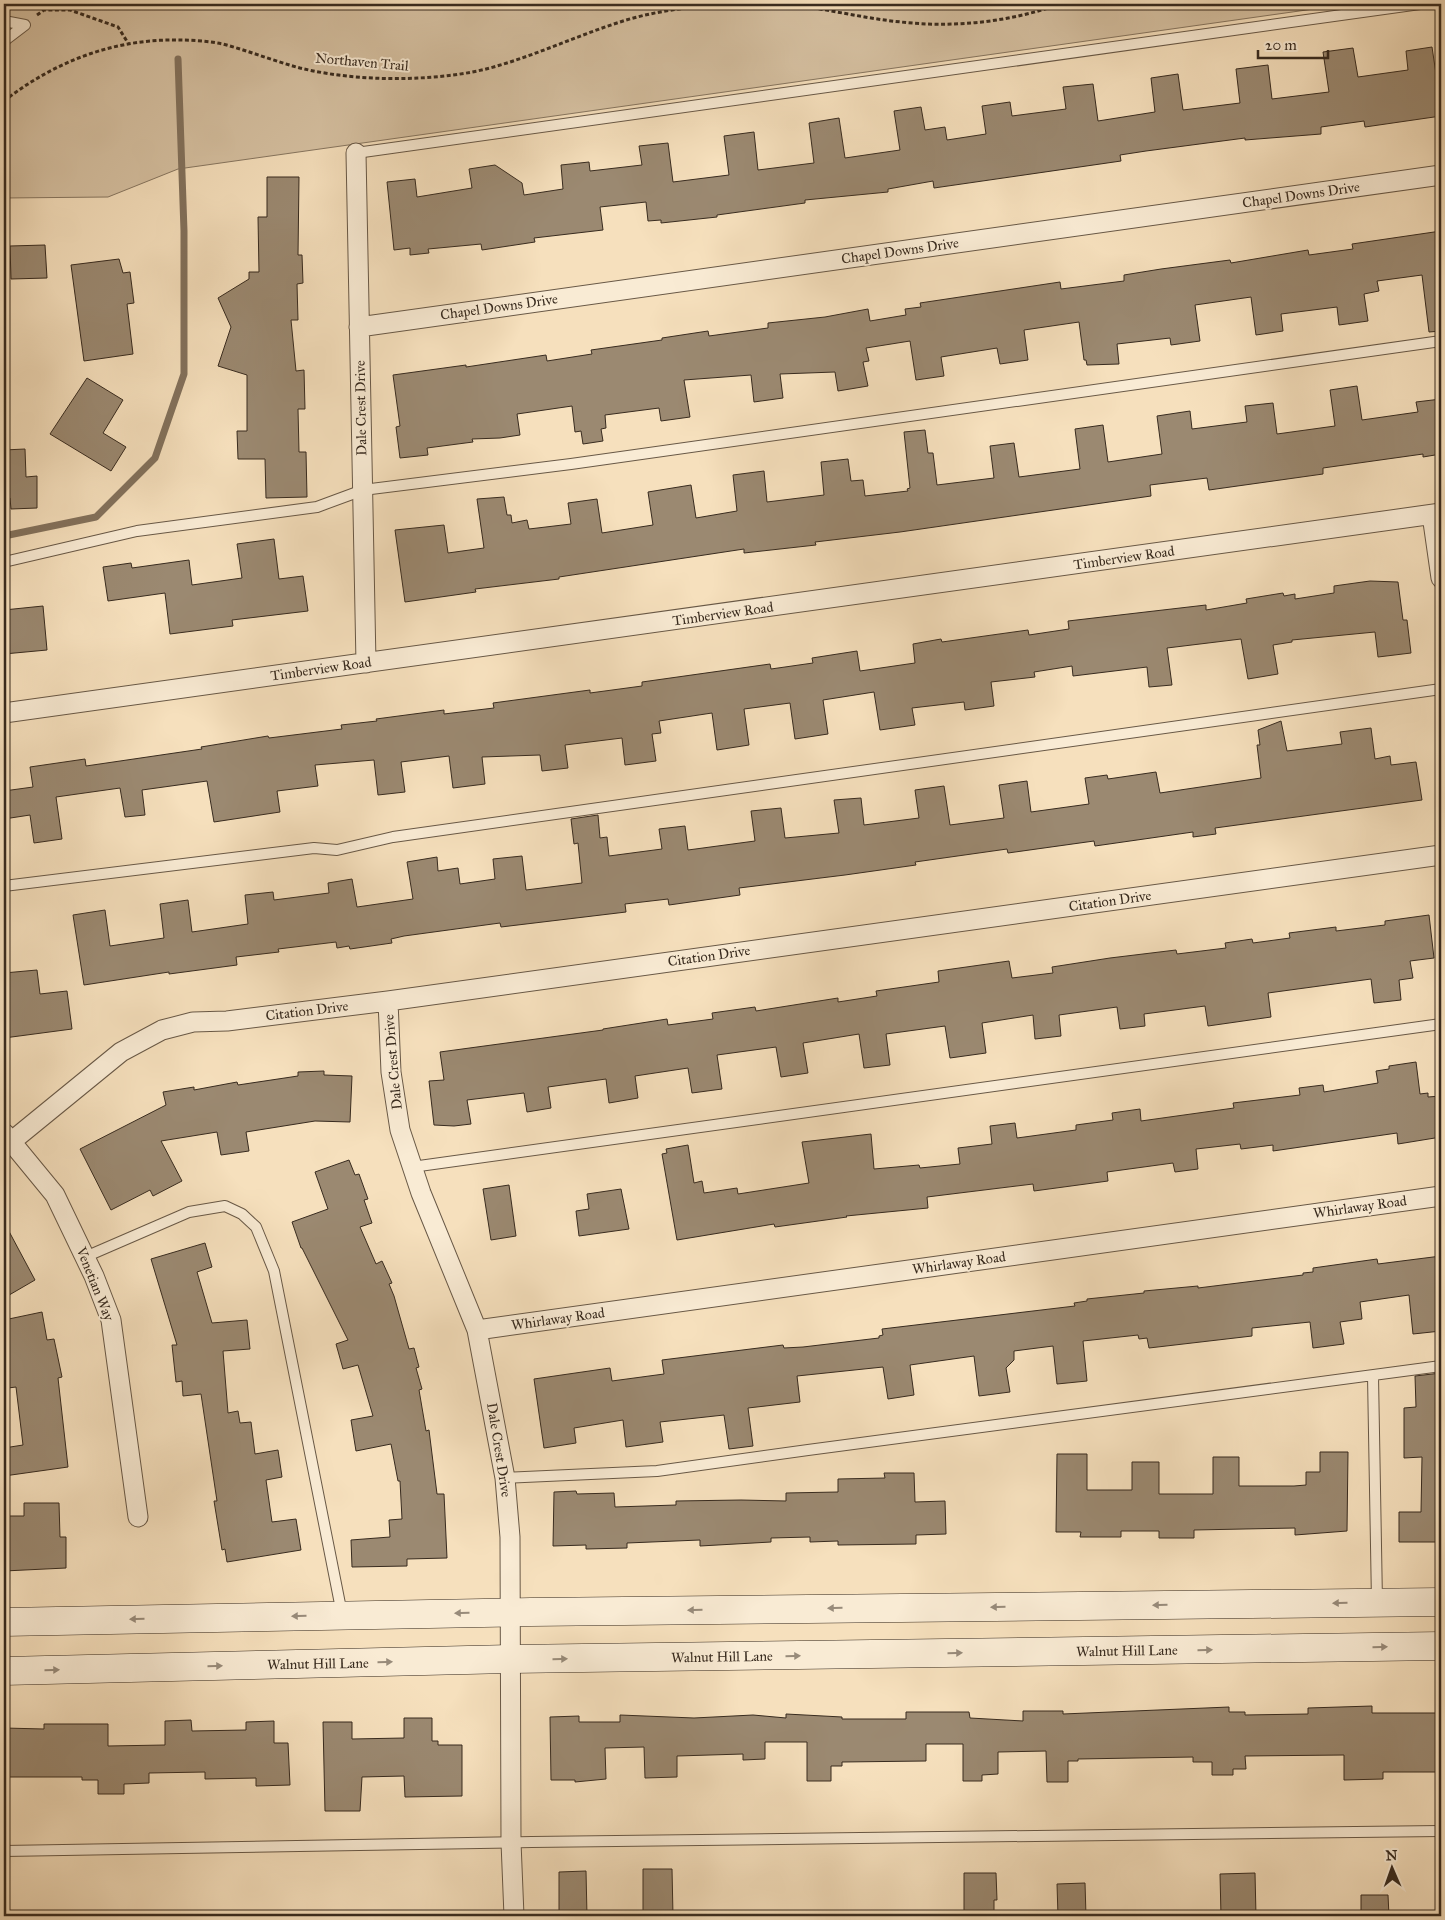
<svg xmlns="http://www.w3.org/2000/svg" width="1445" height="1920" font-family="'IM FELL Great Primer',serif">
<rect width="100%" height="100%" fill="#f6e0bd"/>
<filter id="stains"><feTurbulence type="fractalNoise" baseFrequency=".004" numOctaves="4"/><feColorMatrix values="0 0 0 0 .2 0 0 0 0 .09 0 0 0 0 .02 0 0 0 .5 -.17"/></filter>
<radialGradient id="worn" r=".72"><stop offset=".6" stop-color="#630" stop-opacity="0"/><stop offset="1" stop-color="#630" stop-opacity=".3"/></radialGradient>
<path fill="#d6c1a2" stroke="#877660" d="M4,4h1345l-1171,165 -70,28 -104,1z"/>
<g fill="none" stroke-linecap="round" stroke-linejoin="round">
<path stroke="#83725d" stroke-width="7" d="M4,536l92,-19 59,-59 29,-84v-143l-6,-172"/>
</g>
<path fill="#9b8971" stroke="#382b1f" d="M1432,47l4,27h5v42l-76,11 -1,-6 -43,6v7l-76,6v-2l-99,13 -26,4 1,6 -187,27 -1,-7 -45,8v3l-83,8v3l-88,12v2l-56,6v-3l-13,1 -2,-19 -46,5 3,23 -69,8 1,4 -53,8 -1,-6 -53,5 1,4 -19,2v-7l-16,2 -7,-68 28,-3 2,18 55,-9 -3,-19 26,-4 27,18 2,12 39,-6 -2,-24 28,-3 1,9 52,-6 -3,-19 29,-3 5,39 56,-7 -5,-39 30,-4 4,38 56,-7 -5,-40 30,-5 6,40 55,-8 -6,-39 27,-4 4,23 20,-3 2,13 39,-6 -4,-28 28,-4 2,14 54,-7 -3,-22 30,-3 5,37 57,-9 -4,-34 27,-4 5,36 57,-7 -4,-34 32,-4 4,34 57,-7 -6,-40 30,-4 5,29 50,-7 -2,-19z
M267,177h32l-1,78h4l1,28 -6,1 1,36h-7l5,51 8,-1 1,39h-7l1,43h7l1,45 -41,1 -1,-39h-27l-1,-28h10v-56l-29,-9 13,-39 -13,-29 31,-19v-7h10l-1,-55h9z
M1441,231v100l-12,1 -7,-57 -45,6 2,10 -15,3 4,27 -29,4 -2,-18 -56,7 2,17 -27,4 -5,-38 -56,8 5,36 -29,4 -1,-7 -53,6 2,20 -32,1 -1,-5h-2l-5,-38 -55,8 4,30 -28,4 -3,-16 -56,9 3,19 -28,4 -6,-39 -44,7 3,13 -6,1 5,24 -30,5 -3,-19 -55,2 3,24 -29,4 -3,-27 -67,5 6,37 -29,4 -2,-13 -54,7 1,13 -5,1 2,12 -20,3 -2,-13 -6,1 -3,-26 -55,8 3,21 -20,3 -28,1 1,3 -46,6 1,7 -28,3 -4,-31 4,-1 -7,-51 73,-10v2l80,-12 1,6 45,-7 -1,-4 71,-10v-2l46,-7 1,5 59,-8v-5l57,-6 43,-8 2,12 36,-6 -1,-6 16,-2 -1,-4 140,-21 1,7 63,-8v-6l37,-6 69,-9 1,3 77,-13 1,5 44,-6 -1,-5z
M45,245l2,33 -36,1 -1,-33z
M119,259l4,14 7,-1 4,31 -7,1 6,50 -49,7 -13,-96z
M87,378l36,22 -20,33 23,14 -15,24 -61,-37z
M1357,386l5,34 56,-8 -2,-10 25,-3v55l-18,3v-3l-100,14v6l-114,16 -2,-12 -57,7 1,11 -251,36 -85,10 1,3 -72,8v-4l-185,28v2l-84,10 1,3 -71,10 -10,-72 49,-5 4,28 36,-5 -7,-49 27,-2 3,18h4l1,8 15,-3 2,9 42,-5 -3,-21 29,-4 5,34 51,-8 -5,-33 43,-7 5,33 41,-7 -4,-36 31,-4 3,31 57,-7 -3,-33 27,-3 3,22 12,-1 2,16 43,-5 -1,-2 3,-1 -6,-56 21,-2 3,23h5l4,32 57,-7 -4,-32 24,-3 5,34 61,-8 -5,-40 28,-4 5,37 54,-8 -5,-38 33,-5 2,18 55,-7 -2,-16 28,-3 4,31 58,-8 -5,-36z
M25,449l1,28 11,-1v32l-26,1 -1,-11h-6v-48z
M274,539l5,40 24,-3 5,35 -76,9 1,6 -63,8 -5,-41 -57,8 -5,-34 28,-4 1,5 57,-8 3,25 50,-7 -5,-34z
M1370,581l28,1 5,38h4l4,33 -33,4 -3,-25 -83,8v2l-19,3 5,29 -30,5 -7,-40 -74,9 5,37 -23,2 -2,-20 -74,9 -1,-10 -38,6 1,5 -44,5 3,24 -29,4 -1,-8 -52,6 3,17 -35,5 -6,-38 -51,8 5,34 -33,5 -5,-36 -46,6 5,36 -32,5 -5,-37 -53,8 2,12 -9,1 4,27 -31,4 -3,-27 -57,7 3,23 -26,3 -2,-16 -58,2 3,27 -32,4 -4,-32 -48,6 4,30 -27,3 -4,-35 -59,5 3,21 -41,5 3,21 -66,10 -7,-41 -65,9 3,25 -20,2 -5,-29 -64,9 6,42 -28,4 -4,-28 -26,4v-28l29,-4 -3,-20 55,-8 1,7 116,-17 -1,-2 67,-11 1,2 73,-9 -1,-4 36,-4 -1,-2 68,-9v4l50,-6 -1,-5 97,-13v3l52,-7v-4l128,-18 1,5 42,-6 -1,-5 45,-7 3,20 55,-8 -2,-19 28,-5 1,3 86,-12 1,5 40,-6 -1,-8 138,-16v5l41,-7 -1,-4 37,-6 1,3 11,-2v5l39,-6v-7z
M43,606l4,44 -43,4v-44z
M1281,721l6,30 55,-7 -2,-12 31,-4 4,31 15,-3 1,9 25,-3 6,38 -207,28 1,6 -23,3v-5l-98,14 -1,-5 -86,12 -1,-4 -92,13 1,3 -71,10 -106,13 1,7 -71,10 -1,-6 -43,5 1,8 -125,15 -1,-4 -96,13 -13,3 1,4 -42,6 -1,-3 -12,2 -1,-6 -58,7 1,3 -43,5 1,8 -68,9v-2l-85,13 -11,-70 32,-5 5,36 54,-8 -4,-34 28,-4 4,32 56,-8 -3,-29 28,-3 1,8 55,-7 -1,-10 24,-4 5,28 56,-8 -6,-37 30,-5 1,14 20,-3 2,16 35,-5 -2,-20 29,-3 4,34 56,-7 -4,-40 -4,1 -3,-25 27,-4 2,23 7,-1 2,19 53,-7 -3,-20 26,-3 3,24 67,-9 -4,-30 30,-3 4,30 54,-5 -5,-33 27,-2 3,27 55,-7 -4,-28 29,-4 6,39 54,-7 -5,-33 28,-4 4,31 58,-8 -4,-26 22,-3 1,4 48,-7 4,21 101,-15 -4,-33h3l-2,-15z
M1429,915l5,43 -24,3 3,17 -14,2 2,20 -27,3 -3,-24 -103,14 3,24 -63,9 -3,-20 -61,8 1,12 -25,3 -3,-22 -58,8 2,21 -26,3 -2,-24 -51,8 4,30 -36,5 -5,-32 -59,8 4,31 -26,3 -5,-34 -56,9 5,30 -27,4 -5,-30 -59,8 5,34 -30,4 -4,-25 -53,8 3,22 -29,5 -3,-24 -58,8 3,21 -24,4 -3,-19 -57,7 4,24 -17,2 -20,-1 -5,-44 15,-1 -4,-28 163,-22v-1l64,-10 1,6 45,-6 -1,-6 43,-6 1,4 82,-13v4l39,-6 -1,-5 63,-9 -1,-11 71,-10 3,17 41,-5 -1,-6 58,-9 66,-8 1,4 49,-6 -1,-5 27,-4 1,4 37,-5 -1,-5 47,-6v4l49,-6v-4z
M37,970l3,24 27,-3 5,38 -68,9v-65z
M1416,1062l4,32 8,-1v4l13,-1v41l-43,7 -1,-11 -124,18v-6l-32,4 -1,-5 -44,5 2,20 -23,3 -2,-9 -66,9 1,9 -74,10 -1,-7 -106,13 1,11 -82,8 1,1 -72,10 -1,-3 -97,16 -15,-86 5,-1 -1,-4 22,-4 6,38 8,-2 2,12 33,-5 1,6 71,-11 -7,-41 69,-8 3,35 45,-4 1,3 40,-4 -2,-16 34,-4 -2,-18 25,-3 2,15 59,-8v-5l37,-5 -1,-7 28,-4 1,12 93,-13 -1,-5 67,-8 -1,-7 24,-3 1,7 54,-9 -2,-12 13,-2v-3z
M324,1071v4l28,1 -2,46 -35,-1 -69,11 3,19 -28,4 -4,-23 -56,9 21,40 -29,15 -3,-6 -39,20 -31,-61 86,-44 -3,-13 31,-5v3l43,-8 1,3 60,-9v-4z
M349,1160l6,15 4,-1 9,25 -4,1 8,23 -12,4 16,37 6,-3 10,22 -3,1 5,12 15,53 5,-1 5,19 -3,1 6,21 -3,1 7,41 3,-1 8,64h7l3,64 -40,1v7l-55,1 -1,-27 39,-3 -1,-17 13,-1 -2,-38h-2l-7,-37 -35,7 -5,-31 22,-4 -15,-51 -15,4 -7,-25 12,-4 -46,-92h-1l-9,-26 36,-13 -13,-37z
M509,1185l7,51 -25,4 -8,-51z
M621,1189l8,40 -50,7 -3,-25 13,-2 -2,-15z
M4,1222l31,58 -31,18z
M205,1243l7,24 -15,5 15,51 35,-3 3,29 -27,2 5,62 10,-2 2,12 11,-1 4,32 23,-4 4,27 -16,3 6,42 24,-3 5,31 -74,12 -2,-13 -3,1 -8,-49h3l-16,-107 -18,2 -1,-15 -6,1 -4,-37h5l-26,-86z
M1441,1256v38l-2,1 2,36 -28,3 -4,-39 -49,7 2,17 -22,3 4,22 -31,4 -3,-26 -58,6v8l-103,12 -2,-10 -8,1 -1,-4 -55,6 4,40 -30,3 -4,-38 -39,5v9l-8,8 4,24 -31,4 -5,-40 -64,9 4,30 -26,4 -5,-32 -86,9 3,26 -52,6 5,38 -24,3 -5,-34 -64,7 3,20 -37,5 -3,-27 -49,8 2,15 -32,5 -10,-69 76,-11 2,13 52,-7 -2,-14 121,-15 1,3 19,-1 76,-9v-2l4,-1 -1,-6 193,-23 -1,-3 13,-2v-2l57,-6v-2l54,-5v2l105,-13v-2l10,-1v-4l64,-9 1,5z
M42,1312l5,28 7,-1 8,38 -4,1 10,89 -64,9v-28l19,-3 -7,-58 -8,1 -4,-19v-49z
M1441,1373v169h-42v-30h22l1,-55 -18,1v-50l12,-1 -1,-31z
M1320,1452h28l-1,79 -52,4v-7l-101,2v8h-35v-7h-38v6h-41l1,-5h-25l1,-78h30v36h45v-28h27v32h54v-37h26v29h55l12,-1v-13h14z
M884,1473h30l1,29 30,-1 1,33 -30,1v9l-78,1v-4l-28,1v-5l-39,1v4l-71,4v-6l-73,3v5l-41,1v-4l-33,1 1,-54 22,-1 1,3 37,-1 1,14 61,-2v-4l65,-1 45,1v-8l52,-1v-13l47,-1z
M24,1503h35l1,34h6v31l-62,3v-32h3v-23h17z
M1372,1706v7h69v59h-58v7l-39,1v-25l-99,1 1,13h-13v6h-21v-13h-19v-5l-115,2v2h-10v21h-21l-1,-31 -48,1v22l-16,1v6h-19v-37h-37v17l-84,1v4h-11v15h-24v-39h-42v17l-22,1v-6l-66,2v21l-32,1 -1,-31 -39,1 1,31 -31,3v-2h-24l-1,-63 29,-1v6h41v-7l74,3 59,-3 33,3v-4l56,3v2h64v-7h63l1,6 53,3v-10h40v3l166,-7v5h16v3l63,-1v-6z
M404,1718h28v23h6v4h24v51l-57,1 -1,-21 -42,1 -2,34h-35l-2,-89h29v17l52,-1z
M191,1720l1,11 54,-1v-8l28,-1v22h14l2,42 -34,1v-8l-51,1v-7l-56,1v10l-25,1v10h-26v-14h-16v-3h-78v-49l40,1v-5h64v22l57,-1v-24z
M643,1869h29l1,47h-30z
M586,1871l1,45h-28v-44z
M964,1873h32l1,27h-3v16h-30z
M1255,1873l1,43h-35l-1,-42z
M1085,1883l1,33h-28l-1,-32z
M1361,1895h27l1,21h-28z"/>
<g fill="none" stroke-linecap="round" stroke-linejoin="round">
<g stroke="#685846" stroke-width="12">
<path id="lane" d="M4,21l21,4 -21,16
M356,153l1064,-149
M4,562l133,-31 180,-24 46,-17 208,-26 870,-123
M4,886l310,-38 23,2 56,-13 1048,-148
M412,1167l1029,-143
M85,1257l104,-45 36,-6 17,8 14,13 18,44 68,343
M1373,1376l4,226
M505,1478l152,-7 151,-21 633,-84
M4,1851l528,-9 909,-11"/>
</g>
<g stroke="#685846" stroke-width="21">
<path id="street" d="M356,153l10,510
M359,327l1082,-152
M1432,515l9,63
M4,713l1437,-200
M388,1001l3,71 9,58 21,63 56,137 28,148 5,59 1,305 3,74
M4,1133l51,62 39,81 17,44 27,197
M12,1141l109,-89 41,-22 31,-8 34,-1 161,-20 1053,-146
M477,1330l964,-134"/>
</g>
<g stroke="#382b1f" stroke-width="29">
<path id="secondary" d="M4,1622l527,-10 910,-10
M4,1671l507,-12 930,-13"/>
</g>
<path stroke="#382b1f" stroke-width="3" stroke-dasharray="4 2.5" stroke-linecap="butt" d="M780,4c41,3 80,14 121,18 53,6 109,0 159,-18
M37,15l7,-5h26l48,17 10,16
M4,101c50,-39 109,-62 173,-61 15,0 31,1 46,4 26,7 51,17 77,24 37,9 79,12 118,10 24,-1 49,-4 72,-10 44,-12 84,-31 127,-45 38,-13 80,-17 120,-19"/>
<use href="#lane" stroke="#f9ebd4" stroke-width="10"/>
<use href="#street" stroke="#f9ebd4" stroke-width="19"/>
<use href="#secondary" stroke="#f9ebd4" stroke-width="28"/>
</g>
<defs><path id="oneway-solid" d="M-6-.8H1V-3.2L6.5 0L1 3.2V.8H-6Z" transform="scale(1.25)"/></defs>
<g fill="#988b7a">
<use href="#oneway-solid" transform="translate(1340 1603) rotate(179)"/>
<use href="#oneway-solid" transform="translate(1160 1605) rotate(179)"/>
<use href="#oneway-solid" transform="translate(998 1607) rotate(179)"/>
<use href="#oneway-solid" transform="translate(835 1608) rotate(179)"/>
<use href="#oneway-solid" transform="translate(695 1610) rotate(179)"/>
<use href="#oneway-solid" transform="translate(462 1613) rotate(179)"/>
<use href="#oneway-solid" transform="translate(299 1616) rotate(179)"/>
<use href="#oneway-solid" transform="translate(137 1619) rotate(179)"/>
<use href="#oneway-solid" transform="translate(1380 1647) rotate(-1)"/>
<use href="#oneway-solid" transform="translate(1205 1650) rotate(-1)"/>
<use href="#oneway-solid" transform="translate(955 1653) rotate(-1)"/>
<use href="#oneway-solid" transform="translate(793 1656) rotate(-1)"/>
<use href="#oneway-solid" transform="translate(560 1659) rotate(-1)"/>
<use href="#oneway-solid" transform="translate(385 1662) rotate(-1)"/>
<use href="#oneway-solid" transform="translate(215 1666) rotate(-1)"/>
<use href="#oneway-solid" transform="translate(52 1670) rotate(-1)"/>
</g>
<g text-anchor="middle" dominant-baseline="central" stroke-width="4" stroke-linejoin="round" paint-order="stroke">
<g font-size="14" fill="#382b1f" stroke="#f9ebd4">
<text transform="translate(362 62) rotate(5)">Northaven Trail</text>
<text transform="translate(1301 195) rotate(-8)">Chapel Downs Drive</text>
<text transform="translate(900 251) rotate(-8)">Chapel Downs Drive</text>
<text transform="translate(499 307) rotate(-8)">Chapel Downs Drive</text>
<text transform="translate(361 408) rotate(-91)">Dale Crest Drive</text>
<text transform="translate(1124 558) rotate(-8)">Timberview Road</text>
<text transform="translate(723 614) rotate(-8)">Timberview Road</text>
<text transform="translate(321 669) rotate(-8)">Timberview Road</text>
<text transform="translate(1110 901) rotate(-8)">Citation Drive</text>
<text transform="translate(709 956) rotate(-8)">Citation Drive</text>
<text transform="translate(307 1011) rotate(-7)">Citation Drive</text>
<text transform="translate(393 1062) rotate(-95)">Dale Crest Drive</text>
<text transform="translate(1360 1207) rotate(-8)">Whirlaway Road</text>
<text transform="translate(959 1263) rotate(-8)">Whirlaway Road</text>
<text transform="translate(95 1284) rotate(68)">Venetian Way</text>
<text transform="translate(558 1319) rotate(-8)">Whirlaway Road</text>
<text transform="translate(499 1450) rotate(81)">Dale Crest Drive</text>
<text transform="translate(1127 1651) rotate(-1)">Walnut Hill Lane</text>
<text transform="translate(722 1657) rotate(-1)">Walnut Hill Lane</text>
<text transform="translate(318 1664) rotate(-1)">Walnut Hill Lane</text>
</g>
</g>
<rect width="1445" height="1920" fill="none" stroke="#f6e0bd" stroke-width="20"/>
<rect x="5" y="5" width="1435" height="1910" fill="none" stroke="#382b1f" stroke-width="2.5"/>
<rect x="10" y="10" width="1425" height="1900" fill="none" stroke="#382b1f"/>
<g transform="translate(1392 1868) rotate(358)" stroke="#f9ebd4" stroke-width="4" paint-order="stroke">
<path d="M0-4L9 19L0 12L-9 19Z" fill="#382b1f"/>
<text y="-8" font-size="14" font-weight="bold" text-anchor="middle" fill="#382b1f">N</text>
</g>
<path d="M1258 50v8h70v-8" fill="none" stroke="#382b1f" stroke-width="2.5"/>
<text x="1265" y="50" font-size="15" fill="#382b1f" stroke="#f9ebd4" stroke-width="4" paint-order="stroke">20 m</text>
<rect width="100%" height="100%" filter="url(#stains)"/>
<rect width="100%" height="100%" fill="url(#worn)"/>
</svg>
